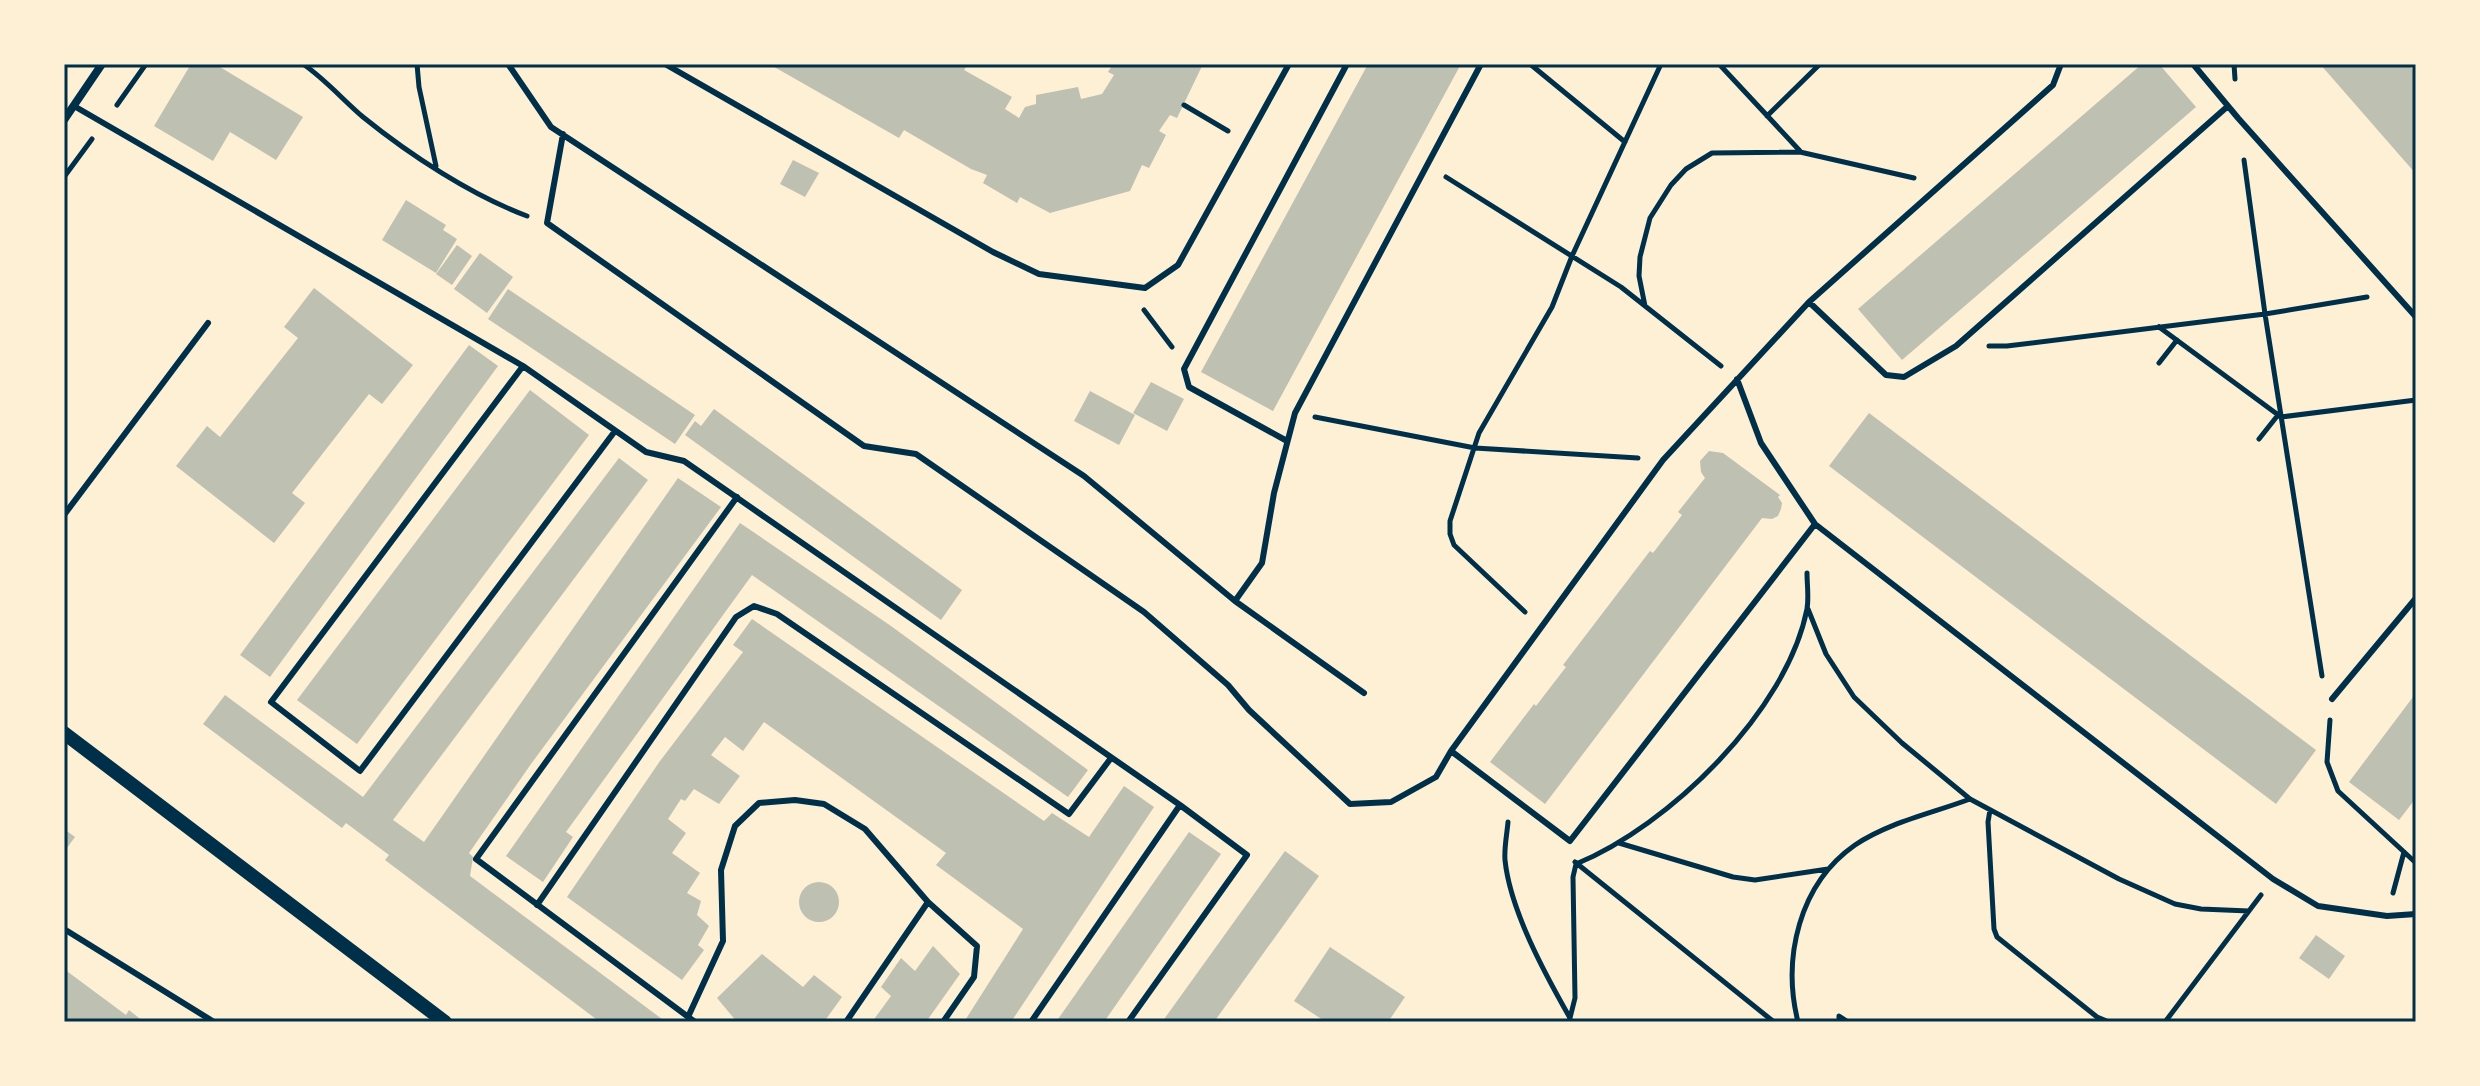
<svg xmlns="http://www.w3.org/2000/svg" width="2480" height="1086" font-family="'Open Sans',sans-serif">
<rect width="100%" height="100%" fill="#fdf0d5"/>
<path fill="#bec0b2" d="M191,64h24l88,53 -27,43 -46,-28 -17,29 -59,-35z
M769,64h199l-4,6 48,27 -7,12 14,9 6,-11 11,-3v-9l42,-8 3,12 21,-5 12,-19 -6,-3 5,-8h90l-26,54 -7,-3 -11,16 7,4 -17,33 -7,-3 -12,26 -80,22 -30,-16 -3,6 -34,-20 4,-8 -16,-6 -67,-39 -5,8z
M1368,64h93l-188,347 -72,-39z
M2142,64h17l37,43 -294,253 -44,-51z
M2320,64h88l8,9v101z
M793,160l26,13 -14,24 -25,-13z
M406,200l40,25 -3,5 14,9 -21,34 -54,-33z
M457,245l15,11 -20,29 -16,-11z
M480,253l33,24 -26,36 -33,-24z
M314,288l99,77 -31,39 -13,-10 -77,99 13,10 -31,40 -98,-77 31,-40 13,11 78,-99 -14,-11z
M508,289l187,126 -20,29 -187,-125z
M469,345l29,21 -228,311 -30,-22z
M1151,382l33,17 -17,32 -34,-18z
M530,390l59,45 -232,309 -60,-44z
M1090,391l45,24 -16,30 -45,-24z
M714,409l248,181 -21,30 -256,-185 10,-14 6,5z
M1869,413l447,337 -40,54 -447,-338z
M1709,451l14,2 57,42 -2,2 4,6 -1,6 -3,7 -6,3 -10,-1 -217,286 -55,-42 44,-58 2,2 30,-39 -3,-2 87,-114 3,2 29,-38 -4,-3 27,-34 -4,-6 -1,-11z
M619,458l29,22 -255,340 31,22 254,-364 43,29 -190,257 -62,89 4,4 -3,19 196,146h-66l-215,-162 4,-5 -43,-32 -4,5 -139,-104 22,-29 138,102z
M740,523l151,103 197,144 -20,27 -316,-222 -186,257 7,5 -30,45 -37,-26z
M752,619l292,202 8,-8 37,24 35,-51 30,21 -143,215h-47l59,-93 -87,-64 10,-12 -182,-131 -21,29 -18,-14 -14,18 29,21 -21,28 -25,-15 -9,12 -4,-2 -13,20 18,14 -14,20 28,20 -13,20 14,8 -4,14 12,11 -11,19 6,5 -22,30 -115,-83 93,-136 83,-109 -10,-7z
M2416,693v105l-17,22 -50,-38z
M64,829l11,8 -11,15z
M1189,832l32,22 -117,168h-48z
M1285,851l34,25 -105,146h-52z
M799 902a20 20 0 1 1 40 0a20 20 0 1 1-40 0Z
M2316,935l29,21 -16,23 -30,-21z
M933,946l27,28 -34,48h-54l19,-26 -10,-9 20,-29 14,13z
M1330,947l75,50 -17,25h-62l-32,-21z
M762,954l41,33 11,-12 28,22 -18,25h-87l-20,-24z
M64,969l62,46 3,-5 15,12h-80z"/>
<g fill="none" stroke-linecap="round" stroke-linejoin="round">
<path stroke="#003049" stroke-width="5" d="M303,64c22,15 40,36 60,53 47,38 108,78 164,99
M417,64l2,23 17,79
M1530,64l95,78
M1719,64l81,87
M2234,64l1,15
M117,105l29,-41
M1184,105l44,26
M1767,116l53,-52
M2244,160l21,154 57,362
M64,177l28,-38
M1446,177l175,110 100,79
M1645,306l-6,-30 1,-19 10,-39 21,-33 15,-16 26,-16 88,-1 114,26
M1144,310l28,37
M2159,327l122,90 135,-17
M1989,346h18l258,-32 102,-17
M2159,363l18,-23
M1315,417l160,31 163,10
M2259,439l19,-24
M1808,609l18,45 28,43 48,46 68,56 149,80 56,25 26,5 48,2
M1525,612l-71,-67 -4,-11v-13l29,-88 73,-126 20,-51 89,-192
M2330,720l-3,42 11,29 78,72
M1990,810l-2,12 6,107 3,8 100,80 12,5
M1508,822c-1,12 -4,26 -3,38 5,50 40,114 65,158
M1619,843l114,34 22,3 73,-11
M1575,862l199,160
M2393,893l11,-41
M1569,1022l6,-24 -2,-121 3,-13c93,-38 211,-153 231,-255 2,-11 0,-25 0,-36
M1798,1022c-16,-64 1,-138 57,-177 34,-23 78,-32 115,-46
M1839,1022v-6l9,6
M2165,1022l96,-127"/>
<path stroke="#003049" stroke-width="6" d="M508,64l43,63 533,349 151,125 129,92
M665,64l328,188 46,22 106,14 33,-23 111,-201
M2193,64l45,54 178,199
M74,106l449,260 123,86 38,9 496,344 67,50 -119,167
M563,134l-16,89 317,223 52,8 228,158 84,73 21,25 101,94 41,-2 45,-25 15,-26 212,-291 146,-158 244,-217 8,-21
M1809,302l77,73 18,2 52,-31 272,-240
M523,366l-252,336 89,69 255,-340
M1737,379l24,64 54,81 458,355 45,27 69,10 29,-2
M1287,441l-98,-54 -5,-18 163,-305
M64,515l144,-192
M1235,601l27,-38 12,-70 21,-80 186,-349
M2332,699l84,-101
M1451,751l119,90 245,-317
M537,905l199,-288 18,-11 23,8 292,200 42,-56
M64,929l150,93
M688,1017l35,-76 -2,-71 14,-44 24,-23 36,-3 29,4 41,25 63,73 49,44 -3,31 -31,45
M695,1022l-219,-163 261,-362
M846,1022l82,-120
M1031,1022l149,-217"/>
<path stroke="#003049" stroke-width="8" d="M64,120l38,-56"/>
<path stroke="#003049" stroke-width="14" d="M64,733l381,289"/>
</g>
<rect width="2480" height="1086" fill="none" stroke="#fdf0d5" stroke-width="132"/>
<rect x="66" y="66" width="2348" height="954" fill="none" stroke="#003049" stroke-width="3"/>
</svg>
